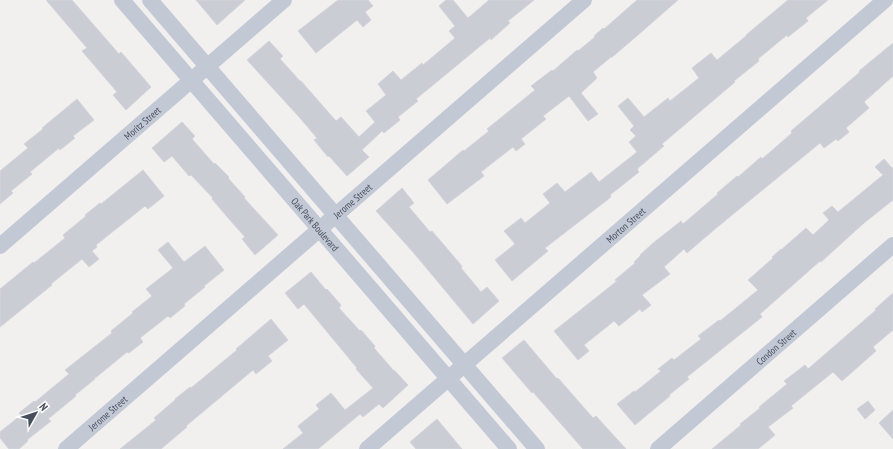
<svg xmlns="http://www.w3.org/2000/svg" width="893" height="449" font-family="'PT Sans Narrow',sans-serif">
<rect width="100%" height="100%" fill="#f2efef"/>
<path fill="#cbcdd5" stroke="#d3d4db" d="M46,0h26l47,54 2,-2 30,35 -25,23 -13,-15 4,-3 -35,-41 5,-3z
M196,0h49l-28,25z
M338,0h30l5,6 -8,6 6,8 -8,7 -6,-7 -41,33 -18,-22z
M446,0h7l15,18 21,-18h45l-26,21 2,2 -19,17 -1,-2 -74,61 2,2 -20,16 2,3 -16,13 -2,-2 -20,19 7,7 -22,19 -18,-20 -1,1 -14,-17 3,-2 -17,-20 -53,-58 22,-19 14,15 -3,3 20,22h1l35,40 5,-4 18,20 16,-15 -9,-11 20,-16 -8,-11 15,-13 8,9 21,-17 1,2 32,-27 -6,-7 6,-5 -16,-20z
M637,0h41l-40,35 -27,23v-1l-18,15 4,6 -16,15 17,21 -10,7 -19,-25 -26,20 3,3 -25,20 4,5 -9,7 -3,-4 -32,25 3,4 -37,28 -19,-24 35,-30 1,1 25,-20 -2,-2 48,-39 -4,-4 21,-16 1,1 24,-21 1,1 17,-14 -1,-1 9,-8 1,1z
M788,0h40l-22,18 2,3 -20,16 -1,-2 -29,24 1,2 -25,20 1,1 -73,62 2,2 -27,23 2,3 -29,23 1,2 -66,51 3,3 -36,30 -17,-21 20,-16 -11,-13 17,-13 4,5 25,-20 -7,-9 14,-11 8,9 26,-20 8,10 38,-30 -8,-10 7,-6 -6,-6 4,-4 -16,-20 10,-8 16,19 24,-19 2,3 29,-23 -7,-10 19,-15 6,7 29,-24v-1z
M893,43v33l-29,26 5,6 -23,20 3,4 -11,9 -2,-2 -12,9 -4,-5 -105,86 -28,24 -3,-4 -20,18 6,7 -28,21 9,10 -9,7 -2,-3 -21,17 -5,-5 -30,24 5,6 -11,9 -24,-29 63,-50 -2,-1 20,-17 -1,-1 7,-7h-1l12,-11 29,-23 2,3 35,-30 -1,-1 20,-17 1,1 23,-20 1,2 30,-26 -1,-2 69,-59 -1,-1z
M77,99l17,21 -21,16 2,2 -15,12 -1,-2 -29,24 2,2 -21,17 2,2 -13,11v-33l28,-23 -4,-4 19,-15 -1,-1z
M182,122l13,14 -3,3 22,25 1,-1 14,14 -1,1 17,19 -1,1 34,37 -23,20 -13,-16 3,-2 -16,-18 -17,-20 1,-1 -22,-23 -2,1 -17,-20 -8,6 -12,-14z
M884,159l8,9 1,-1v33l-29,23 -43,39 -1,-1 -60,53 2,3 -75,60 2,2 -20,16 1,1 -35,29 -18,-21 17,-13 1,1 26,-21 -3,-2 14,-11 2,2 27,-21 -3,-3 21,-16 1,1 38,-31 -10,-10 25,-22 -1,-1 9,-8v1l25,-22 7,7 16,-15 -6,-7 9,-7 6,6 45,-37 -8,-8z
M143,170l21,26 -16,13 -3,-3 -49,39 1,2 -5,4 7,8 -10,8 -7,-8 -31,25 1,1 -52,42v-38l33,-27 1,1 31,-25 -2,-3 23,-19 -1,-1 15,-12 1,1z
M402,188l12,15 -5,4 21,25 2,-1 30,35 -1,2 20,24 6,-5 12,14 -26,23 -60,-72 -37,-41z
M168,242l16,20 21,-16 19,24 -20,16 1,1 -21,17 1,2 -15,12 -2,-2 -28,22 3,4 -14,11 -2,-1 -33,27h1l-20,16 1,1 -28,23 3,2 -24,19 1,1 -9,8h-10l-9,-11v-6l21,-17 -2,-2 15,-12 1,1 34,-28 -4,-4 47,-37 -1,-2 22,-18 -1,-1 20,-16 -6,-7 27,-21 -15,-18z
M311,272l15,18 1,-1 14,16 -2,3 21,23 1,-1 14,16 -1,2 20,23v-1l14,15 -25,23 -4,-4 -16,13 -3,-3 -42,35h-35l20,-16 -5,-7 21,-17 -3,-4 15,-12 14,17 28,-22 -17,-19 1,-1 -53,-64 -6,5 -13,-16z
M893,293v37l-20,17 3,4 -34,30 -9,-9 -42,34 2,2 -25,19 7,8 -17,14h-46l29,-24 -1,-1 20,-16 -1,-1 28,-23 -3,-3 21,-16 3,4 68,-59 -1,-1z
M271,319l17,21 -20,16 4,5 -16,13 -3,-4 -67,56 1,1 -26,22h-41l36,-29 -2,-2 21,-18v-1l15,-12 1,1 46,-38 -1,-1z
M524,340l33,39 1,-1 35,40 3,-2 30,33h-43l-50,-57 -1,1 -30,-35z
M868,401l7,9 -10,9 -8,-10z
M893,410v29l-14,-16z
M437,419l25,30h-46l-6,-7z"/>
<g fill="none" stroke-linecap="round" stroke-linejoin="round">
<g stroke="#c2c9d5" stroke-width="16">
<path id="s1" d="M122,0l387,449"/>
<path d="M150,0l387,449"/>
<path id="s2" d="M0,246l284,-246"/>
<path id="s3" d="M66,449l518,-449"/>
<path id="s4" d="M367,449l518,-449"/>
<path id="s5" d="M658,449l235,-204"/>
</g>
</g>
<g text-anchor="middle" dominant-baseline="central" stroke-width="3.5" stroke-linejoin="round" paint-order="stroke">
<g font-size="10" fill="#46505d" stroke="#fff">
<text stroke="none"><textPath href="#s2" startOffset="188">Moritz Street</textPath></text>
<text stroke="none"><textPath href="#s3" startOffset="379">Jerome Street</textPath></text>
<text stroke="none"><textPath href="#s1" startOffset="296">Oak Park Boulevard</textPath></text>
<text stroke="none"><textPath href="#s4" startOffset="342">Morton Street</textPath></text>
<text stroke="none"><textPath href="#s5" startOffset="156">Condon Street</textPath></text>
<text stroke="none"><textPath href="#s3" startOffset="55">Jerome Street</textPath></text>
</g>
</g>
<g transform="translate(36 413) rotate(51)" stroke="#ffffff" stroke-width="3" paint-order="stroke">
<path d="M0-3L7 15L0 10L-7 15Z" fill="#46505d"/>
<text y="-6" font-size="11" font-weight="bold" text-anchor="middle" fill="#46505d">N</text>
</g>
</svg>
